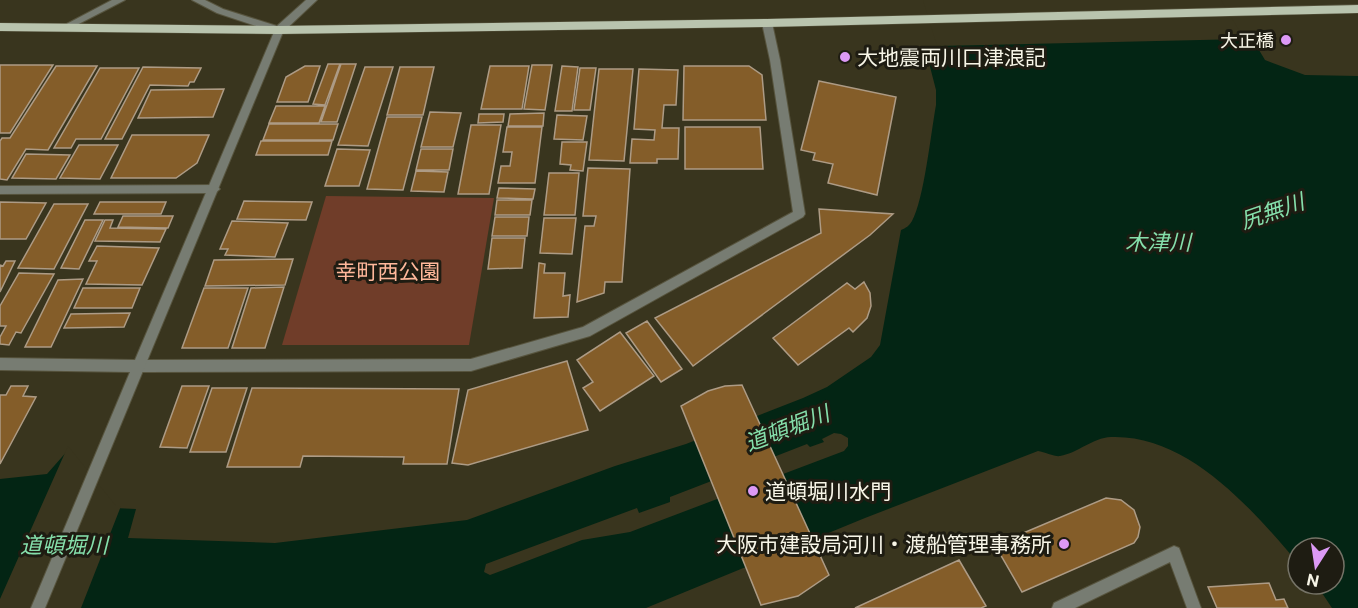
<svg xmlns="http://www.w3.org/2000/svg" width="1358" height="608" font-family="'Public Sans','Noto Sans JP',sans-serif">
<rect width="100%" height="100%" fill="#39351e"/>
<path fill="#703d29" d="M326,196l168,2 -25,147h-187z"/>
<path fill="#032514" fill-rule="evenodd" d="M1218,0l25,40 3,5 13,5 6,10 40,15 53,1v532h-26l-16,-24h18v-36h-36v15c-45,-53 -110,-129 -187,-126 -19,1 -33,16 -51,19 -5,1 -15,-4 -22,-5l-173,67 -219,90h-646v-129l47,-5 22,-25 45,59 22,1 -8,29 147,5 192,-23 148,-54 71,-22 117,-46 24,-11 44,-30 9,-12 21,-115c5,-2 8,-4 11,-9 12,-21 19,-89 24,-116v-15l-8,-31 9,-4 1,-9zM834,433l7,1 7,4v8l-4,5 -214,81 -48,8 -92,35 -6,-3 2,-8 151,-56 2,5 31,-11v-5l137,-53 3,3 14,-5 -2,-3z"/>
<path fill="#39351e" d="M923,0h298l23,39 -307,7z
M68,446l48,60h5l-40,102h-81v-9z"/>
<path fill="#845d29" stroke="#ad9b85" stroke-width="1.5" d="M328,64h12l-15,41 -12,-1z
M341,64h15l-19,58h-16z
M0,65h53l-43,68h-10z
M532,65h20l-7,45 -21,-1z
M56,66h41l-49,84 -22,-1 -19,31 -7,-1v-38l2,-3h8z
M305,66h15l-12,36h-31l9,-25z
M490,66h39l-7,43h-41z
M562,66l16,1 -6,44h-17z
M684,66h65l13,9 4,45h-83z
M143,67l58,1 -7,14h-4l-2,4 -38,-1 -28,54h-17z
M365,67h28l-25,79 -30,-1z
M400,67h34l-11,48h-36z
M100,68h39l-38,71h-25l-5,9h-17z
M580,68h16l-6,42h-16z
M599,69h34l-9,92 -35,-1z
M639,69l39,1 -2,35h-12l-2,23h17l-1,31h-21v4h-27l2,-24 22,1 1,-10 -21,-1z
M819,81l77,16 -19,98 -49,-12 5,-19 -20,-4 2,-7 -14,-3z
M224,89l-11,28 -75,1 13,-28z
M276,106h49l-6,17h-50z
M430,112l31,1 -8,34h-32z
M544,113l-1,13h-35l2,-12z
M479,114h25l-1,8 -25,1z
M557,115l30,1 -4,24 -29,-1z
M387,117h35l-19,73 -36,-1z
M269,124h69l-5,16h-70z
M471,125h30l-12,69h-31z
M507,127h35l-7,56h-37l3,-17h9l2,-14h-9z
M685,127h75l3,42h-78z
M132,135h77l-12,28 -21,15h-65z
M261,141h71l-4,14h-72z
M562,142h25l-4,29 -13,-1 1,-5 -11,-1z
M79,145h39l-18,34 -40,-1z
M337,149l33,1 -11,36h-34z
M421,149h32l-4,21h-33z
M26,154l44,1 -14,24 -44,-1z
M588,168l42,1 -8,113h-17l-1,11 -27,9 8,-76h9l2,-10h-13z
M416,171l32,1 -4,20 -33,-1z
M549,173h30l-4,42h-31z
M499,188l36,1 -2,10 -36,-1z
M497,200h35l-2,15h-35z
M244,201l68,1 -6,18 -69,-1z
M0,202l46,1 -20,36h-26z
M100,202h66l-5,12h-67z
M54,204h34l-34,65 -36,-1z
M819,209l74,5 -23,21 -177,131 -38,-48 166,-85z
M123,216h50l-5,12 -50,-1z
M495,217h34l-2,19h-35z
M544,218h32l-4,36 -32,-1z
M85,220h18l-24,49 -18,-1z
M105,220h8l-3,8 56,1 -6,13 -65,-1z
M232,221l56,2 -13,34 -50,-2 3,-6h-8z
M492,238h33l-3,30 -34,1z
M97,246l62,2 -17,37 -56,-1 11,-23h-8z
M293,259l-8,26 -80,1 9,-26z
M6,261h9l-15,31v-27l3,1z
M539,263l6,1 -1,9h21l-2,23 7,-1 -2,22 -34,1z
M19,273l35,1 -33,59 -5,-1 -7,13 -9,-1v-7l6,-11h-6v-20z
M83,279l-32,68h-26l33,-67z
M864,282l6,11 1,13 -4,12 -14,14 -4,-4 -51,37 -25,-27 74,-55 8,6z
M284,287l-19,61h-33l19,-60z
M83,288h57l-8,20h-58z
M204,288h44l-20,60h-46z
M130,313l-6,14 -60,1 7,-14z
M647,321l35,48 -21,13 -35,-49z
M620,332l34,44 -54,35 -17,-23 10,-6 -16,-22z
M567,361l21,69 -120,35 -16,-2 16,-73z
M742,385l87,190 -31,21 -37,9 -80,-199 27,-15 17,-5z
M11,386h17l-5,10 13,1 -36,67v-69h6z
M182,386h27l-22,62 -27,-1z
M212,388h35l-21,64h-36z
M252,388l207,1 -12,75h-44l1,-7 -101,-1 -3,11h-73z
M1106,498l15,2 13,10 6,17 -2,10 -4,6 -112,49 -27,-47z
M959,560l27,46 -5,2h-126z
M1269,583l7,17 8,-1 4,9h-71l-9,-21z"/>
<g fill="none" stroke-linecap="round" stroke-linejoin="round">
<g stroke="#57543e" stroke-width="2">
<path id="minor" d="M767,20l5,3 8,37 25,154 -2,3 -213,119 -119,35 -331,1 -4,-2 -2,-4 2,-4 4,-2 331,-1 112,-32 210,-115 -23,-152 -8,-37z
M215,185l5,4 -5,4 -215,1v-8z"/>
</g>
<g stroke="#57543e" stroke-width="2">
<path id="tertiary" d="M112,0h13l-58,30h-6l-2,-2z
M192,0h13l18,9 54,17 29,-26h11l-34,32 -238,576h-14l99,-236 -130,-2v-12l135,2 139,-328 -57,-19z
M1174,546l5,2 22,60h-14l-17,-46 -95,46h-23l2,-5z"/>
</g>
<g stroke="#57543e" stroke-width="1">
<path id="primary" d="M1358,5v8l-591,14 -488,7 -279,-3v-8l279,3 488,-7z"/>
</g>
<use href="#minor" fill="#777c72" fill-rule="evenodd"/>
<use href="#tertiary" fill="#777c72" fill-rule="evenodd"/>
<use href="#primary" fill="#b9c4ae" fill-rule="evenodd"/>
</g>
<g fill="#dc99f5" stroke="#1e1c12" stroke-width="2">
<circle cx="1286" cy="40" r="6"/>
<circle cx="845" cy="57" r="6"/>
<circle cx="753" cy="491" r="6"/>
<circle cx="1064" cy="544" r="6"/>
</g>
<g text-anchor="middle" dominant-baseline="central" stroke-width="6" stroke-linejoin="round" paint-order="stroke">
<g font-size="18" fill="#f7f5e7" stroke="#1e1c12" text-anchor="end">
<text x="1274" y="40">大正橋</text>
</g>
<g font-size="21" fill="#f7f5e7" stroke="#1e1c12" text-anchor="start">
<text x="857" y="57">大地震両川口津浪記</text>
<text x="765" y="491">道頓堀川水門</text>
<text x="1052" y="544" text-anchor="end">大阪市建設局河川・渡船管理事務所</text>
</g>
<g font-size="21" fill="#ffb89b" stroke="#1e1c12">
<text x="388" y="271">幸町西公園</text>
</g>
<g font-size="22" font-style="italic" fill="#85dfab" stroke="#1e1c12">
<text transform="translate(1272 211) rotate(-19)">尻無川</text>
<text x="1158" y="242">木津川</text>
<text transform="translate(787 428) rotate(-21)">道頓堀川</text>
<text x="64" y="545">道頓堀川</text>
</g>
</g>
<g transform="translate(1316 566) rotate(192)"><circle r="28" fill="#1e1c12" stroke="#757367" stroke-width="1.5"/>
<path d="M0-4.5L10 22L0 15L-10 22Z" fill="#dc99f5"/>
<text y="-9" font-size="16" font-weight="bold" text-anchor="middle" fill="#f7f5e7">N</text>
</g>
</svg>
